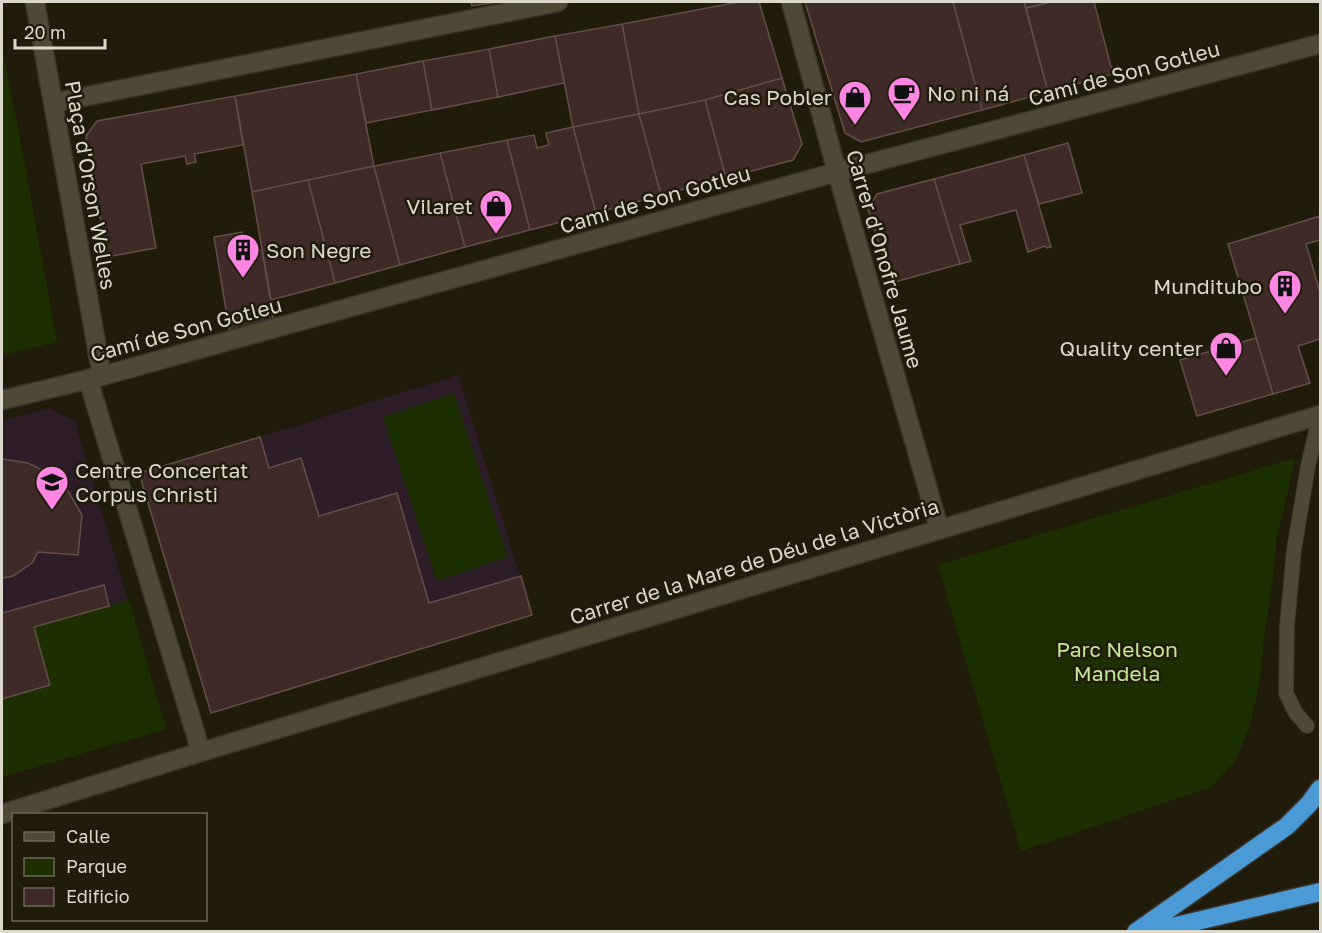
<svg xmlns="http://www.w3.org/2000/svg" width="1322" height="933" font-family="'Golos Text',sans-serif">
<rect width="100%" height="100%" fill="#211b0c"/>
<path fill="#2d1d28" d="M458,375l74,240 -321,98 49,-276z
M49,408l26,14 91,307 -164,48v-356z"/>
<path fill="#1c2f00" d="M2,51l17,82 38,209 -55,13z
M454,393l54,164 -71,24 -54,-164z
M1295,458l-8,39 -10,37 -4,43 -8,53 -5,51 -11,48 -15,34 -23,24 -190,64 -83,-286z
M129,600l37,129 -164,48v-78l48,-15 -16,-57z"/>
<path fill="#3e2b27" stroke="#634f4a" stroke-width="1.5" d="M471,2h27l-26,4z
M739,2h20l23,76 -77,22 -66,14 -17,-90z
M805,2h148l29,108 -121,32 -16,-9z
M953,2h71l24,90 -66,18z
M1024,2h27l-25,6z
M1051,2h43l19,72 -65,18 -22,-84z
M622,24l17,90 -66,13 -18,-91z
M555,36l9,47 -66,14 -9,-48z
M489,49l9,48 -66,13 -9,-49z
M423,61l9,49 -66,13 -10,-49z
M356,74l18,92 -122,26 -17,-96z
M782,78l20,66 -9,16 -67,18 -21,-78z
M235,96l8,49 -49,9 2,8 -9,2 -2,-8 -44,8 15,84 -49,9 -21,-121 11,-15z
M705,100l21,78 -65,17 -22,-81z
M639,114l22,81 -65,18 -23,-86z
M573,127l23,86 -66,17 -23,-90 27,-5 3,13 12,-3 -3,-12z
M507,140l23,90 -65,17 -25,-94z
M1068,143l14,50 -43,11 -15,-49z
M440,153l25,94 -65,18 -26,-99z
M1024,155l27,92 -4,1 -2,-2 -17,6 -12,-42 -56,15 11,36 -11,3 -26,-85z
M374,166l26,99 -65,18 -27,-103z
M934,179l26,85 -69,19 -23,-74 9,-15z
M308,180l27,103 -64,17 -19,-108z
M1320,216v24l-14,4 14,48v47l-22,7 12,37 -37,11 -45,-150z
M242,232l3,20 17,-2 12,71 -44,13 -16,-97z
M1256,338l17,56 -76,22 -17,-56z
M260,437l9,31 32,-10 18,58 78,-23 32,110 92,-27 11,39 -321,98 -72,-240z
M2,459l26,4 33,16 21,36 -4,40 -40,-3 -6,11 -19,13 -11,2z
M104,585l5,21 -75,21 16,58 -48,14v-86z"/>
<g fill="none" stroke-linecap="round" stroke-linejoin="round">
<g stroke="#39342d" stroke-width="16">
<path id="service" d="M1307,726l-12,-14 -9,-19 1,-67 7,-76 14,-84 12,-51"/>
</g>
<g stroke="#39342d" stroke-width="21">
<path id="minor" d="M35,2l67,374
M791,2l46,170 102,356
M53,103l505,-101
M88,379l113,373
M2,400l100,-24 735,-204 483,-128
M2,814l199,-62 1119,-337"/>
</g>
<g stroke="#39342d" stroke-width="21">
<path id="motorway" d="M1136,932l151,-106 22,-22 11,-15
M1151,932l169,-40"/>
</g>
<use href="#service" stroke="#4f4837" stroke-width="14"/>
<use href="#minor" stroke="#4f4837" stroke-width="18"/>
<use href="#motorway" stroke="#4b9ad5" stroke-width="18"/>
</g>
<defs>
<g id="cafe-pin" transform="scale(1.725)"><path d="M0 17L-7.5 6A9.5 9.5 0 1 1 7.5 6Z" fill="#fd86e2" stroke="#211b0c"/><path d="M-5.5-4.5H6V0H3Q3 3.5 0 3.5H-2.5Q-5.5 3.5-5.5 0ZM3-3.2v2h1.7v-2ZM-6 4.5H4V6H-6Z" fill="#111"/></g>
<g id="shop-pin" transform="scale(1.725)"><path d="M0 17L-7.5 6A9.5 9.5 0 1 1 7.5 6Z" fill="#fd86e2" stroke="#211b0c"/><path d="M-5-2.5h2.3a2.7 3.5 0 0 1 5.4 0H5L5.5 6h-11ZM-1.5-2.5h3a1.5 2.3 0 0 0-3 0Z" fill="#111"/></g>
<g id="building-pin" transform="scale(1.725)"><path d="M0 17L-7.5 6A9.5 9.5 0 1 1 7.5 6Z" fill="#fd86e2" stroke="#211b0c"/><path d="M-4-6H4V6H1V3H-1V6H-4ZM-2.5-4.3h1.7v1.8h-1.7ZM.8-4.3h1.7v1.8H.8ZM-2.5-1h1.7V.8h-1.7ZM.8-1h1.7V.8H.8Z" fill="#111"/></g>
<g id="school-pin" transform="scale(1.725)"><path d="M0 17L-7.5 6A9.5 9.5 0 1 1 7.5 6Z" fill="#fd86e2" stroke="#211b0c"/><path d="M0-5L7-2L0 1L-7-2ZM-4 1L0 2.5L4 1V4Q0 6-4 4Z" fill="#111"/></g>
</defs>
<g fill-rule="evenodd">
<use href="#cafe-pin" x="904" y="93"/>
<use href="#shop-pin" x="855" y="97"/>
<use href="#shop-pin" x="496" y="206"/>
<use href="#building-pin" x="243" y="250"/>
<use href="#building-pin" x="1285" y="286"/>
<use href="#shop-pin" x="1226" y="348"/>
<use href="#school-pin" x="52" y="482"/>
</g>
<g text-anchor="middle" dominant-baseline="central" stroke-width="5" stroke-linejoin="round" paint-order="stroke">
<g font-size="21" fill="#ddd8ce" stroke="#211b0c">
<text transform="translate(1124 73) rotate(-15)">Camí de Son Gotleu</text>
<text transform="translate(91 185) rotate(80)">Plaça d'Orson Welles</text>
<text transform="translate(655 199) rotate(-16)">Camí de Son Gotleu</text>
<text transform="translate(885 259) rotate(74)">Carrer d'Onofre Jaume</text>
<text transform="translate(186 329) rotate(-15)">Camí de Son Gotleu</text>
<text transform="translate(754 561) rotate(-17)">Carrer de la Mare de Déu de la Victòria</text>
</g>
<g font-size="21" fill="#ddd8ce" stroke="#211b0c" text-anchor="end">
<text x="927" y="93" text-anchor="start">No ni ná</text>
<text x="832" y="97">Cas Pobler</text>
<text x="473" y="206">Vilaret</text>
<text x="266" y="250" text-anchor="start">Son Negre</text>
<text x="1262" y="286">Munditubo</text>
<text x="1203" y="348">Quality center</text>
<text x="75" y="470" text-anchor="start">Centre Concertat<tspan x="75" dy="24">Corpus Christi</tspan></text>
</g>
<g font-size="21" fill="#c0e897" stroke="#211b0c">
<text x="1117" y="649">Parc Nelson<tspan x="1117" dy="24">Mandela</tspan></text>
</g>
</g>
<rect width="1322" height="933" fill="none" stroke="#ddd8ce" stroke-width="6"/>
<rect x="12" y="813" width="195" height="108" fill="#211b0c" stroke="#6c675a" stroke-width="1.5"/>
<rect x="24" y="832" width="30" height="9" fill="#4f4837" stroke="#6c675a" stroke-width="1.5"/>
<text x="66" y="843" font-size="18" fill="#ddd8ce">Calle</text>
<rect x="24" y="858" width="30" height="18" fill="#1c2f00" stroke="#6c675a" stroke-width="1.5"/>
<text x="66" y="873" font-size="18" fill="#ddd8ce">Parque</text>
<rect x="24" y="888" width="30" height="18" fill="#3e2b27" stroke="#6c675a" stroke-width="1.5"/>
<text x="66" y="903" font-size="18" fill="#ddd8ce">Edificio</text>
<path d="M15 39v9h90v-9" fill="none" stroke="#ddd8ce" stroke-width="3"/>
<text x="24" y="39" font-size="18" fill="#ddd8ce" stroke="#211b0c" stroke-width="4.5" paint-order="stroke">20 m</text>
</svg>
